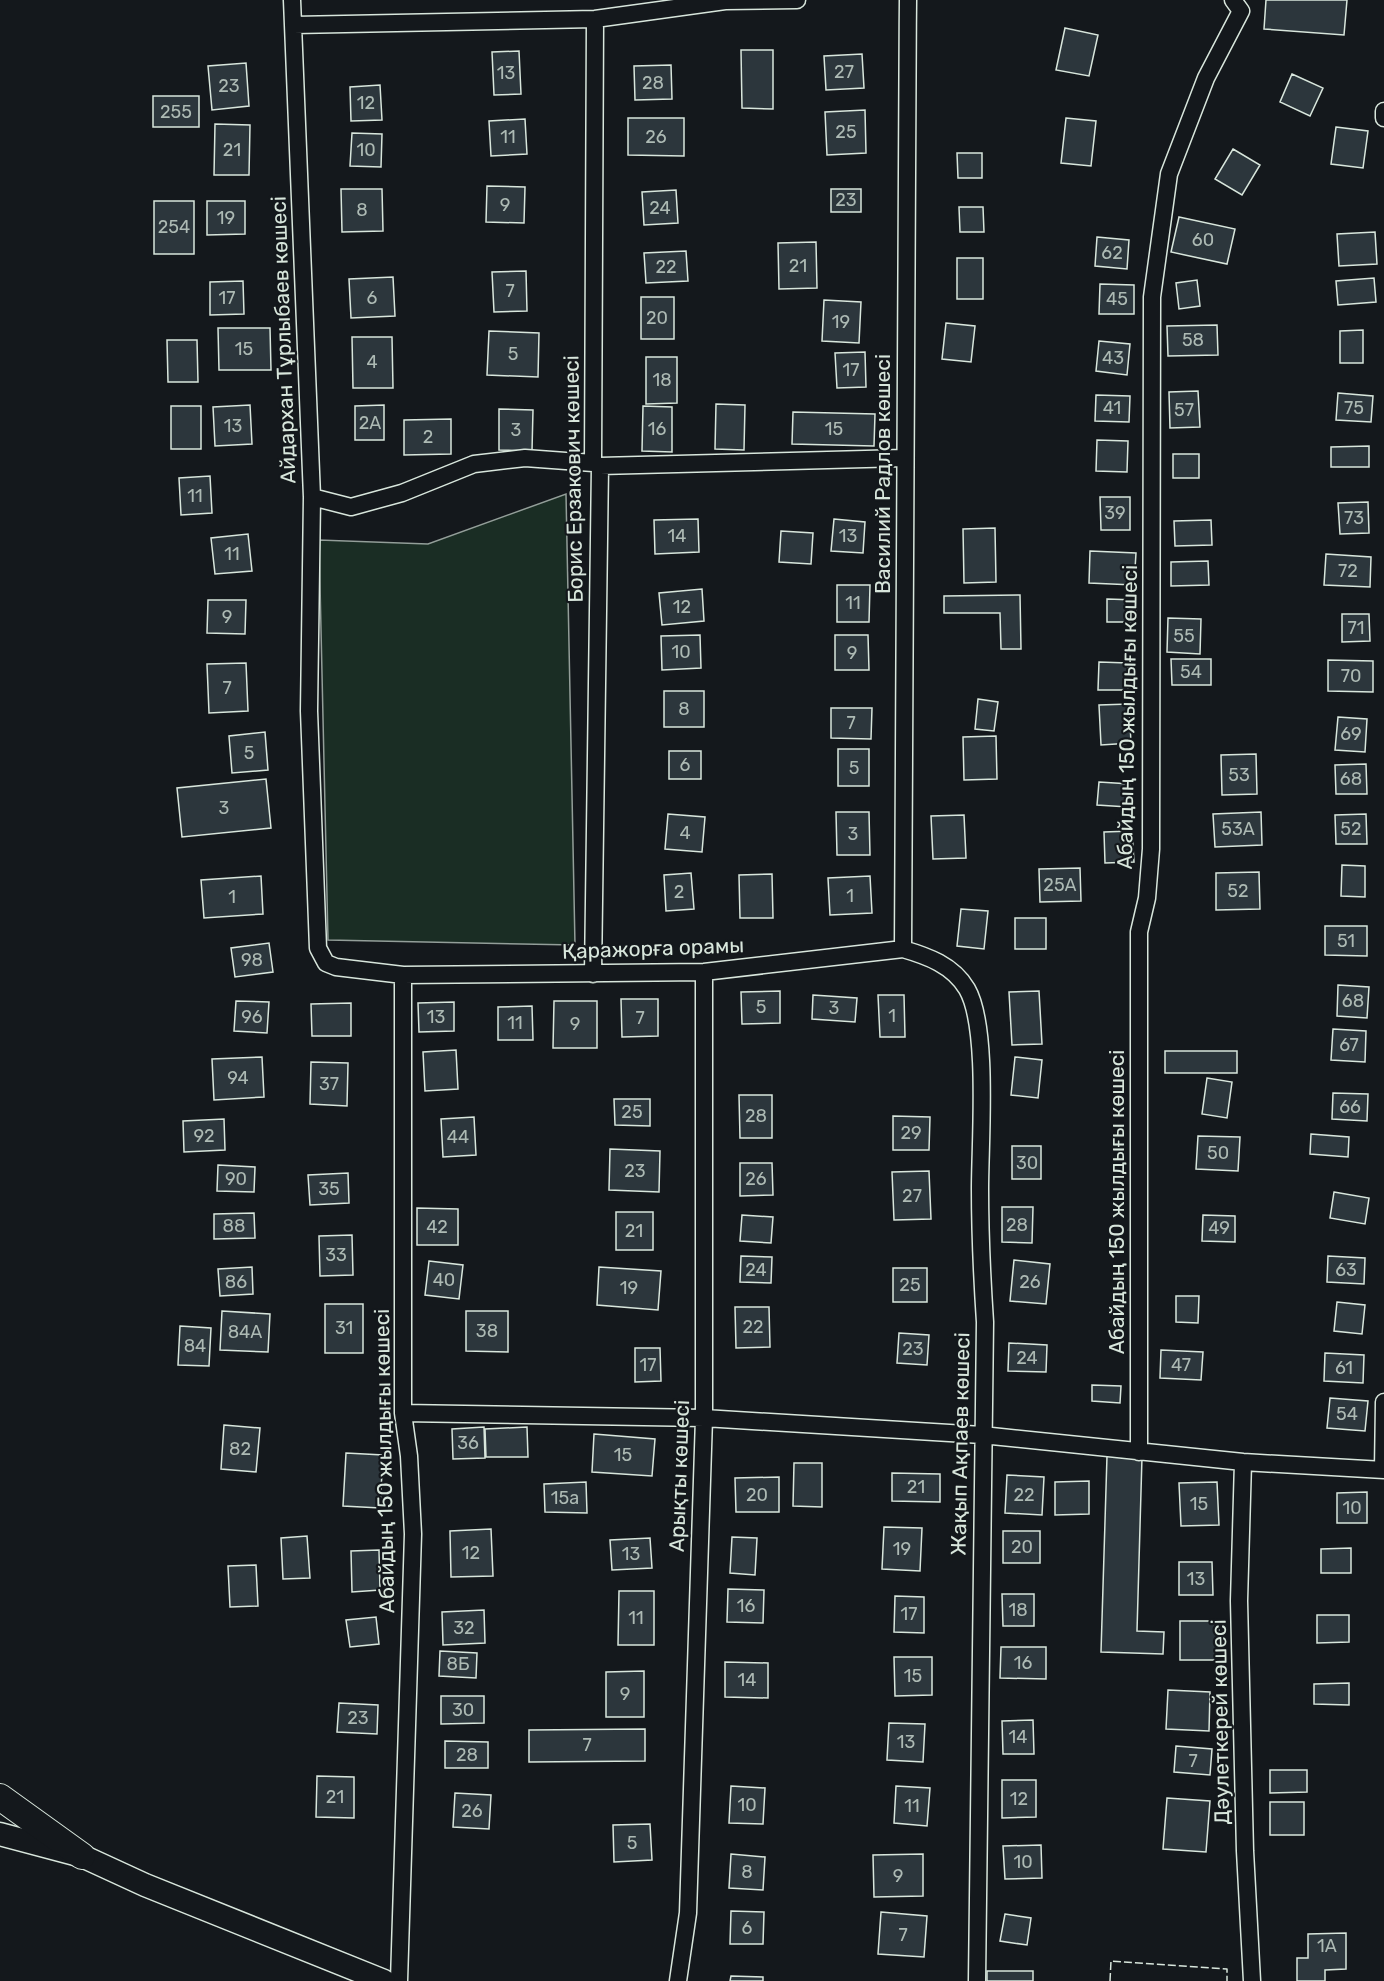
<svg xmlns="http://www.w3.org/2000/svg" width="1384" height="1981" font-family="Rubik,sans-serif">
<rect width="100%" height="100%" fill="#14181c"/>
<path fill="#1a2d24" stroke="#939e99" stroke-width="1.5" d="M566,494l9,451 -247,-5 -9,-400 109,4z"/>
<path fill="#2c363c" stroke="#d8e6dc" stroke-width="1.5" d="M1266,0h81l-3,35 -80,-6z
M1065,28l33,7 -9,41 -33,-6z
M741,50h32v59l-31,-1z
M519,51l2,43 -27,1 -2,-43z
M862,54l2,34 -38,2 -2,-34z
M246,63l3,43 -37,4 -4,-44z
M671,65l1,34 -37,1 -1,-34z
M1292,74l31,14 -13,28 -30,-14z
M380,85l2,35 -31,1 -1,-34z
M153,96h46v31h-46z
M865,110l1,43 -39,2 -2,-43z
M628,118h56v38l-56,-1z
M1066,118l30,3 -5,45 -30,-3z
M525,119l2,35 -36,2 -2,-35z
M215,124l35,1 -1,50h-35z
M1336,127l32,4 -5,37 -32,-4z
M352,133l30,1 -1,33 -31,-1z
M1233,149l27,16 -18,30 -27,-16z
M957,153h25v25h-24z
M487,186l38,1 -1,36 -38,-1z
M341,189h41l1,42 -41,1z
M831,189h30v23h-30z
M676,190l2,33 -34,2 -2,-33z
M154,201h40v53h-40z
M207,201h38v33l-38,1z
M959,207h24l1,25h-24z
M1179,217l56,12 -8,35 -56,-12z
M1375,232l2,32 -38,2 -2,-32z
M1097,237l32,3 -2,29 -32,-3z
M816,242l1,46 -38,1 -1,-46z
M686,251l2,30 -42,2 -2,-30z
M957,258h26v41h-26z
M526,271l1,40 -33,1 -2,-40z
M393,277l2,39 -44,2 -2,-39z
M1374,278l2,24 -38,3 -2,-24z
M1197,280l3,26 -21,3 -3,-26z
M243,281l1,33 -34,1v-33z
M1100,284l34,1v29h-35z
M641,297h33v42h-33z
M824,300l37,2 -2,41 -37,-2z
M946,323l29,3 -4,36 -29,-3z
M1217,325l1,30 -50,1 -1,-30z
M218,328h52l1,42h-52z
M1363,330v33h-23v-32z
M489,331l50,2 -1,44 -51,-2z
M352,337h40l1,51h-40z
M167,340h30l1,42h-30z
M1099,341l31,3 -3,31 -31,-4z
M865,352l1,35 -29,1 -2,-35z
M646,357h31v46l-31,1z
M1198,391l2,36 -30,1 -1,-36z
M1338,393l35,3 -2,26 -35,-2z
M1096,395l34,1 -1,26 -34,-1z
M716,404l29,1 -1,45 -29,-1z
M250,405l2,39 -37,2 -2,-39z
M384,405v35h-29v-34z
M171,406h30v43h-30z
M643,406l29,1v45l-30,-1z
M499,409l34,1 -1,41 -33,-1z
M793,412l82,2 -1,32 -82,-2z
M451,419v35l-47,1v-35z
M1097,440l31,1 -1,31 -31,-1z
M1369,446v21h-38v-20z
M1173,454h26v24h-26z
M210,476l2,37 -31,2 -2,-37z
M1100,497h30v33h-29z
M1368,502l1,31 -29,1 -2,-31z
M698,519l1,33 -44,2 -1,-34z
M834,519l31,3 -2,31 -32,-2z
M1211,520l1,25 -37,1 -1,-25z
M995,528l1,54 -32,1 -1,-54z
M781,531l32,2 -2,31 -32,-2z
M248,534l4,37 -37,3 -4,-36z
M1090,551l46,2 -2,32 -45,-2z
M1326,554l45,3 -1,30 -46,-2z
M1208,561l1,24 -38,1v-24z
M837,585h33l-1,37h-32z
M702,589l2,32 -42,4 -3,-32z
M1020,595l1,54h-20l-1,-36h-56v-17z
M1107,599l29,1v22h-29z
M208,600h38l-1,34 -38,-1z
M1342,614h27l1,27 -28,1z
M1168,618l33,1 -1,35 -33,-2z
M700,635l1,33 -39,2 -1,-34z
M835,635h33l1,35h-34z
M1171,659h40v26h-39z
M1328,660l45,1v31l-45,-1z
M1099,662l29,1v27h-30z
M246,663l2,48 -39,2 -2,-49z
M664,691h40v36h-40z
M978,699l20,3 -4,29 -19,-2z
M1129,704l2,39 -30,2 -2,-40z
M831,708h41l-1,31 -40,-1z
M1338,717l29,2 -2,33 -30,-2z
M265,732l3,38 -36,3 -3,-37z
M996,736l1,43 -33,1 -1,-43z
M838,749h31v37h-31z
M669,751h32v28h-32z
M1256,754l1,40 -35,1 -1,-40z
M1366,764l1,30h-31l-1,-29z
M266,779l5,49 -89,9 -5,-49z
M1099,782l31,2 -2,23 -31,-2z
M836,812h33l1,43h-33z
M1261,812l1,33 -47,2 -2,-33z
M668,814l37,3 -3,35 -37,-3z
M1366,814l1,30h-31l-1,-29z
M964,815l2,43 -33,1 -2,-43z
M1132,831l2,31 -29,1 -1,-31z
M1342,865l23,1v31l-24,-1z
M1080,868l1,33 -41,1 -1,-33z
M1259,872l1,37 -44,1v-37z
M691,873l3,36 -28,2 -2,-36z
M772,874l1,44h-33l-1,-43z
M261,876l2,38 -59,4 -3,-38z
M870,876l2,37 -42,2 -2,-37z
M961,909l27,2 -4,38 -27,-3z
M1015,918h31v31h-31z
M1325,926h42v30l-42,-1z
M269,943l4,29 -38,5 -4,-29z
M1338,985l31,2 -2,31 -30,-2z
M780,991v32l-38,1 -1,-32z
M1039,991l3,53 -30,1 -3,-53z
M813,995l44,3 -2,24 -43,-3z
M878,995h26l1,42h-25z
M621,999h37v37l-36,1z
M236,1001l33,1 -2,31 -33,-2z
M554,1001h43v47h-44z
M454,1002v29l-35,1 -1,-29z
M351,1003v33h-39l-1,-32z
M532,1006l1,34h-35v-33z
M1333,1029l33,2 -1,31 -34,-2z
M456,1050l2,39 -33,2 -2,-39z
M1165,1051h72v22h-72z
M262,1057l2,40 -50,3 -2,-41z
M1015,1057l27,3 -4,38 -27,-3z
M311,1062l37,1 -1,43 -37,-2z
M1207,1078l25,4 -5,36 -25,-4z
M1333,1093l35,1 -1,27 -35,-2z
M739,1095h33v43h-32z
M614,1099h36v27l-35,-1z
M893,1116l37,1 -1,33h-36z
M474,1117l2,38 -33,2 -2,-38z
M224,1119l1,31 -41,2 -1,-31z
M1311,1134l38,3 -1,20 -38,-3z
M1198,1136l42,1 -2,34 -42,-2z
M1012,1146h29v33h-29z
M610,1149l50,2 -1,41 -50,-2z
M740,1163h32l1,32 -33,1z
M218,1165l37,2 -1,25 -37,-1z
M929,1171l2,48 -37,1 -2,-48z
M348,1173l1,30 -39,2 -2,-30z
M1334,1192l35,6 -4,26 -35,-6z
M1002,1207h31l-1,36 -30,-1z
M417,1208l41,1v36h-41z
M616,1212h37v38h-37z
M254,1213l1,25 -41,1v-25z
M742,1215l31,2 -2,26 -31,-2z
M1203,1215l32,1v26l-33,-1z
M352,1235l1,40 -33,1 -1,-40z
M741,1256l31,1 -1,26 -31,-1z
M1328,1256l37,2 -1,26 -37,-2z
M1014,1260l36,4 -4,40 -36,-3z
M429,1261l34,4 -4,34 -34,-4z
M252,1267l1,27 -33,2 -2,-27z
M599,1267l62,4 -3,39 -61,-5z
M893,1268h34v34h-34z
M1176,1296h23l-1,27 -22,-1z
M1337,1302l28,3 -3,29 -28,-3z
M325,1304h38v49h-38z
M735,1307h34l1,40 -34,1z
M222,1311l48,3 -2,38 -48,-2z
M466,1311h42v41l-42,-1z
M180,1326l31,2 -2,38 -31,-1z
M899,1333l30,2 -2,30 -30,-2z
M1009,1343l38,2 -1,27 -38,-1z
M635,1348h25l1,33 -26,1z
M1161,1350l42,2 -2,28 -41,-2z
M1325,1353l39,2 -1,28 -39,-2z
M1092,1385l29,1 -1,17 -28,-2z
M1330,1398l38,3 -3,30 -38,-3z
M224,1425l36,3 -4,44 -35,-3z
M484,1427l1,31 -32,1 -1,-30z
M527,1427l1,30h-42l-1,-28z
M594,1434l61,5 -3,37 -60,-4z
M346,1453l37,2 -3,53 -37,-2z
M1107,1456l35,1 -5,174 27,1 -1,22 -62,-2z
M794,1463h28v44l-29,-1z
M892,1473l48,1v28l-48,-1z
M1007,1475l37,2 -2,38 -37,-2z
M779,1477v35h-43l-1,-34z
M1089,1481v33l-34,1v-33z
M586,1482l1,31 -42,-1 -1,-28z
M1217,1482l2,43 -38,1 -2,-43z
M1367,1492v31h-30v-30z
M884,1527l38,1 -2,43 -38,-2z
M491,1529l2,47 -42,1 -1,-46z
M1003,1531h37v32h-37z
M307,1536l3,42 -27,1 -2,-41z
M732,1537l25,1 -2,37 -25,-2z
M650,1538l2,30 -40,2 -2,-30z
M1351,1548v25h-30v-24z
M379,1550l1,40 -28,2 -1,-41z
M1179,1562h33l1,33h-34z
M256,1565l2,41 -28,1 -2,-41z
M728,1589l36,1 -1,33 -36,-1z
M619,1591h35v54h-36z
M1002,1594h32v32h-31z
M895,1596l29,1v36l-30,-1z
M484,1610l1,33 -42,2 -1,-33z
M1317,1615h32v27l-32,1z
M376,1617l3,27 -29,3 -4,-27z
M1180,1621h39v39h-39z
M1001,1647h45v32l-46,-1z
M440,1651l37,2 -1,25 -37,-2z
M894,1657h38v38l-37,1z
M725,1662l43,1v35l-43,-1z
M644,1671v46h-38v-45z
M1349,1683v22l-35,-1v-20z
M1168,1690l42,2 -1,39 -43,-2z
M441,1696h43v27l-43,1z
M339,1703l39,2 -1,29 -40,-2z
M1033,1720l1,34h-31l-1,-33z
M889,1723l36,1 -2,38 -36,-2z
M645,1729v32l-116,1v-32z
M445,1741l43,1v26h-43z
M1176,1746l36,3 -2,26 -36,-3z
M1270,1770h37v22l-37,1z
M317,1776l37,1v41l-38,-1z
M1002,1780h34v37l-34,1z
M731,1786l34,2 -2,36 -34,-1z
M896,1786l34,2 -3,38 -33,-3z
M455,1793l36,2 -2,34 -36,-2z
M1167,1798l43,3 -4,51 -43,-3z
M1270,1802h34v33h-34z
M650,1824l2,36 -38,2 -1,-37z
M1041,1845l1,33 -37,1 -2,-33z
M731,1854l34,3 -2,33 -34,-2z
M923,1854v42l-49,1 -1,-42z
M731,1911l33,1 -1,32h-33z
M881,1912l46,4 -3,41 -46,-3z
M1005,1914l26,4 -4,27 -27,-4z
M1346,1933v36l-21,1v11h-28v-23h11v-24z
M987,1971h46v10h-46z
M731,1976l32,1v4h-33z"/>
<g fill="none" stroke-linecap="round" stroke-linejoin="round">
<g stroke="#d8e6dc" stroke-width="19">
<path id="street" d="M292,0l20,497 39,10 51,-14 72,-29 51,-6 68,5
M294,25l301,-6 130,-18 72,-1
M1384,111v7
M600,466l303,-8
M312,497l-3,214 9,237 8,15 10,4 67,8 301,-3 199,-23c24,7 50,16 64,40 22,38 13,152 13,200 0,44 2,88 5,133l-8,659
M903,949c2,-317 2,-633 5,-949
M593,974l7,-508 -7,-3 2,-444
M403,1413l301,5 278,17 261,27 141,8
M1139,1452v-520l8,-34 4,-49 1,-552 17,-123 37,-96 35,-67 -8,-11
M1243,1462l-4,139 6,250 7,130
M1383,1470l1,-68
M399,1981l14,-447 -4,-78 -6,-43v-438
M678,1981l10,-68 16,-495v-446"/>
</g>
<g stroke="#d8e6dc" stroke-width="25">
<path id="secondary" d="M0,1834l82,22 63,29 239,96"/>
</g>
<g stroke="#d8e6dc" stroke-width="28">
<path id="primary" d="M0,1797l82,59"/>
</g>
<use href="#street" stroke="#14181c" stroke-width="16"/>
<use href="#secondary" stroke="#14181c" stroke-width="22"/>
<use href="#primary" stroke="#14181c" stroke-width="26"/>
<path stroke="#d8e6dc" stroke-width="1.5" stroke-dasharray="8 3" stroke-linecap="butt" d="M1110,1981l1,-20 116,8v12"/>
</g>
<g text-anchor="middle" dominant-baseline="central" stroke-width="4.5" stroke-linejoin="round" paint-order="stroke">
<g font-size="18" fill="#adbab4">
<text x="844" y="72">27</text>
<text x="506" y="73">13</text>
<text x="653" y="83">28</text>
<text x="229" y="86">23</text>
<text x="366" y="103">12</text>
<text x="176" y="112">255</text>
<text x="846" y="132">25</text>
<text x="508" y="137">11</text>
<text x="656" y="137">26</text>
<text x="232" y="150">21</text>
<text x="366" y="150">10</text>
<text x="846" y="200">23</text>
<text x="505" y="205">9</text>
<text x="660" y="208">24</text>
<text x="362" y="210">8</text>
<text x="226" y="218">19</text>
<text x="174" y="227">254</text>
<text x="1203" y="240">60</text>
<text x="1112" y="253">62</text>
<text x="798" y="266">21</text>
<text x="666" y="267">22</text>
<text x="510" y="291">7</text>
<text x="227" y="298">17</text>
<text x="372" y="298">6</text>
<text x="1117" y="299">45</text>
<text x="657" y="318">20</text>
<text x="841" y="322">19</text>
<text x="1193" y="340">58</text>
<text x="244" y="349">15</text>
<text x="513" y="354">5</text>
<text x="1113" y="358">43</text>
<text x="372" y="362">4</text>
<text x="851" y="370">17</text>
<text x="662" y="380">18</text>
<text x="1112" y="408">41</text>
<text x="1354" y="408">75</text>
<text x="1184" y="410">57</text>
<text x="370" y="423">2А</text>
<text x="233" y="426">13</text>
<text x="657" y="429">16</text>
<text x="834" y="429">15</text>
<text x="516" y="430">3</text>
<text x="428" y="437">2</text>
<text x="195" y="496">11</text>
<text x="1115" y="513">39</text>
<text x="1354" y="518">73</text>
<text x="677" y="536">14</text>
<text x="848" y="536">13</text>
<text x="232" y="554">11</text>
<text x="1348" y="571">72</text>
<text x="853" y="603">11</text>
<text x="682" y="607">12</text>
<text x="227" y="617">9</text>
<text x="1356" y="628">71</text>
<text x="1184" y="636">55</text>
<text x="681" y="652">10</text>
<text x="852" y="653">9</text>
<text x="1191" y="672">54</text>
<text x="1351" y="676">70</text>
<text x="227" y="688">7</text>
<text x="684" y="709">8</text>
<text x="851" y="723">7</text>
<text x="1351" y="734">69</text>
<text x="249" y="753">5</text>
<text x="685" y="765">6</text>
<text x="854" y="768">5</text>
<text x="1239" y="775">53</text>
<text x="1351" y="779">68</text>
<text x="224" y="808">3</text>
<text x="1238" y="829">53А</text>
<text x="1351" y="829">52</text>
<text x="685" y="833">4</text>
<text x="853" y="834">3</text>
<text x="1060" y="885">25А</text>
<text x="1238" y="891">52</text>
<text x="679" y="892">2</text>
<text x="850" y="896">1</text>
<text x="232" y="897">1</text>
<text x="1346" y="941">51</text>
<text x="252" y="960">98</text>
<text x="1353" y="1001">68</text>
<text x="761" y="1007">5</text>
<text x="834" y="1008">3</text>
<text x="892" y="1016">1</text>
<text x="252" y="1017">96</text>
<text x="436" y="1017">13</text>
<text x="640" y="1018">7</text>
<text x="515" y="1023">11</text>
<text x="575" y="1024">9</text>
<text x="1349" y="1045">67</text>
<text x="238" y="1078">94</text>
<text x="329" y="1084">37</text>
<text x="1350" y="1107">66</text>
<text x="632" y="1112">25</text>
<text x="756" y="1116">28</text>
<text x="911" y="1133">29</text>
<text x="204" y="1136">92</text>
<text x="458" y="1137">44</text>
<text x="1218" y="1153">50</text>
<text x="1027" y="1163">30</text>
<text x="635" y="1171">23</text>
<text x="236" y="1179">90</text>
<text x="756" y="1179">26</text>
<text x="329" y="1189">35</text>
<text x="912" y="1196">27</text>
<text x="1017" y="1225">28</text>
<text x="234" y="1226">88</text>
<text x="437" y="1227">42</text>
<text x="1219" y="1228">49</text>
<text x="634" y="1231">21</text>
<text x="336" y="1255">33</text>
<text x="756" y="1270">24</text>
<text x="1346" y="1270">63</text>
<text x="444" y="1280">40</text>
<text x="236" y="1282">86</text>
<text x="1030" y="1282">26</text>
<text x="910" y="1285">25</text>
<text x="629" y="1288">19</text>
<text x="753" y="1327">22</text>
<text x="344" y="1328">31</text>
<text x="487" y="1331">38</text>
<text x="245" y="1332">84А</text>
<text x="195" y="1346">84</text>
<text x="913" y="1349">23</text>
<text x="1027" y="1358">24</text>
<text x="648" y="1365">17</text>
<text x="1181" y="1365">47</text>
<text x="1344" y="1368">61</text>
<text x="1347" y="1414">54</text>
<text x="468" y="1443">36</text>
<text x="240" y="1449">82</text>
<text x="623" y="1455">15</text>
<text x="916" y="1487">21</text>
<text x="757" y="1495">20</text>
<text x="1024" y="1495">22</text>
<text x="565" y="1498">15а</text>
<text x="1199" y="1504">15</text>
<text x="1352" y="1508">10</text>
<text x="1022" y="1547">20</text>
<text x="902" y="1549">19</text>
<text x="471" y="1553">12</text>
<text x="631" y="1554">13</text>
<text x="1196" y="1579">13</text>
<text x="746" y="1606">16</text>
<text x="1018" y="1610">18</text>
<text x="909" y="1614">17</text>
<text x="636" y="1618">11</text>
<text x="464" y="1628">32</text>
<text x="1023" y="1663">16</text>
<text x="458" y="1664">8Б</text>
<text x="913" y="1676">15</text>
<text x="747" y="1680">14</text>
<text x="625" y="1694">9</text>
<text x="463" y="1710">30</text>
<text x="358" y="1718">23</text>
<text x="1018" y="1737">14</text>
<text x="906" y="1742">13</text>
<text x="587" y="1745">7</text>
<text x="467" y="1755">28</text>
<text x="1193" y="1761">7</text>
<text x="335" y="1797">21</text>
<text x="1019" y="1799">12</text>
<text x="747" y="1805">10</text>
<text x="912" y="1806">11</text>
<text x="472" y="1811">26</text>
<text x="632" y="1843">5</text>
<text x="1023" y="1862">10</text>
<text x="747" y="1872">8</text>
<text x="898" y="1876">9</text>
<text x="747" y="1928">6</text>
<text x="903" y="1935">7</text>
<text x="1327" y="1946">1А</text>
</g>
<g font-size="21" fill="#d8e6dc" stroke="#14181c">
<text transform="translate(283 340) rotate(-92)">Айдархан Тұрлыбаев көшесі</text>
<text transform="translate(882 474) rotate(-90)">Василий Радлов көшесі</text>
<text transform="translate(573 479) rotate(-91)">Борис Ерзакович көшесі</text>
<text transform="translate(1127 717) rotate(-89)">Абайдың 150 жылдығы көшесі</text>
<text transform="translate(653 948) rotate(-2)">Қаражорға орамы</text>
<text transform="translate(1116 1202) rotate(-90)">Абайдың 150 жылдығы көшесі</text>
<text transform="translate(960 1444) rotate(-89)">Жақып Ақпаев көшесі</text>
<text transform="translate(384 1461) rotate(-91)">Абайдың 150 жылдығы көшесі</text>
<text transform="translate(679 1476) rotate(-88)">Арықты көшесі</text>
<text transform="translate(1220 1722) rotate(-91)">Дәулеткерей көшесі</text>
</g>
</g>
</svg>
